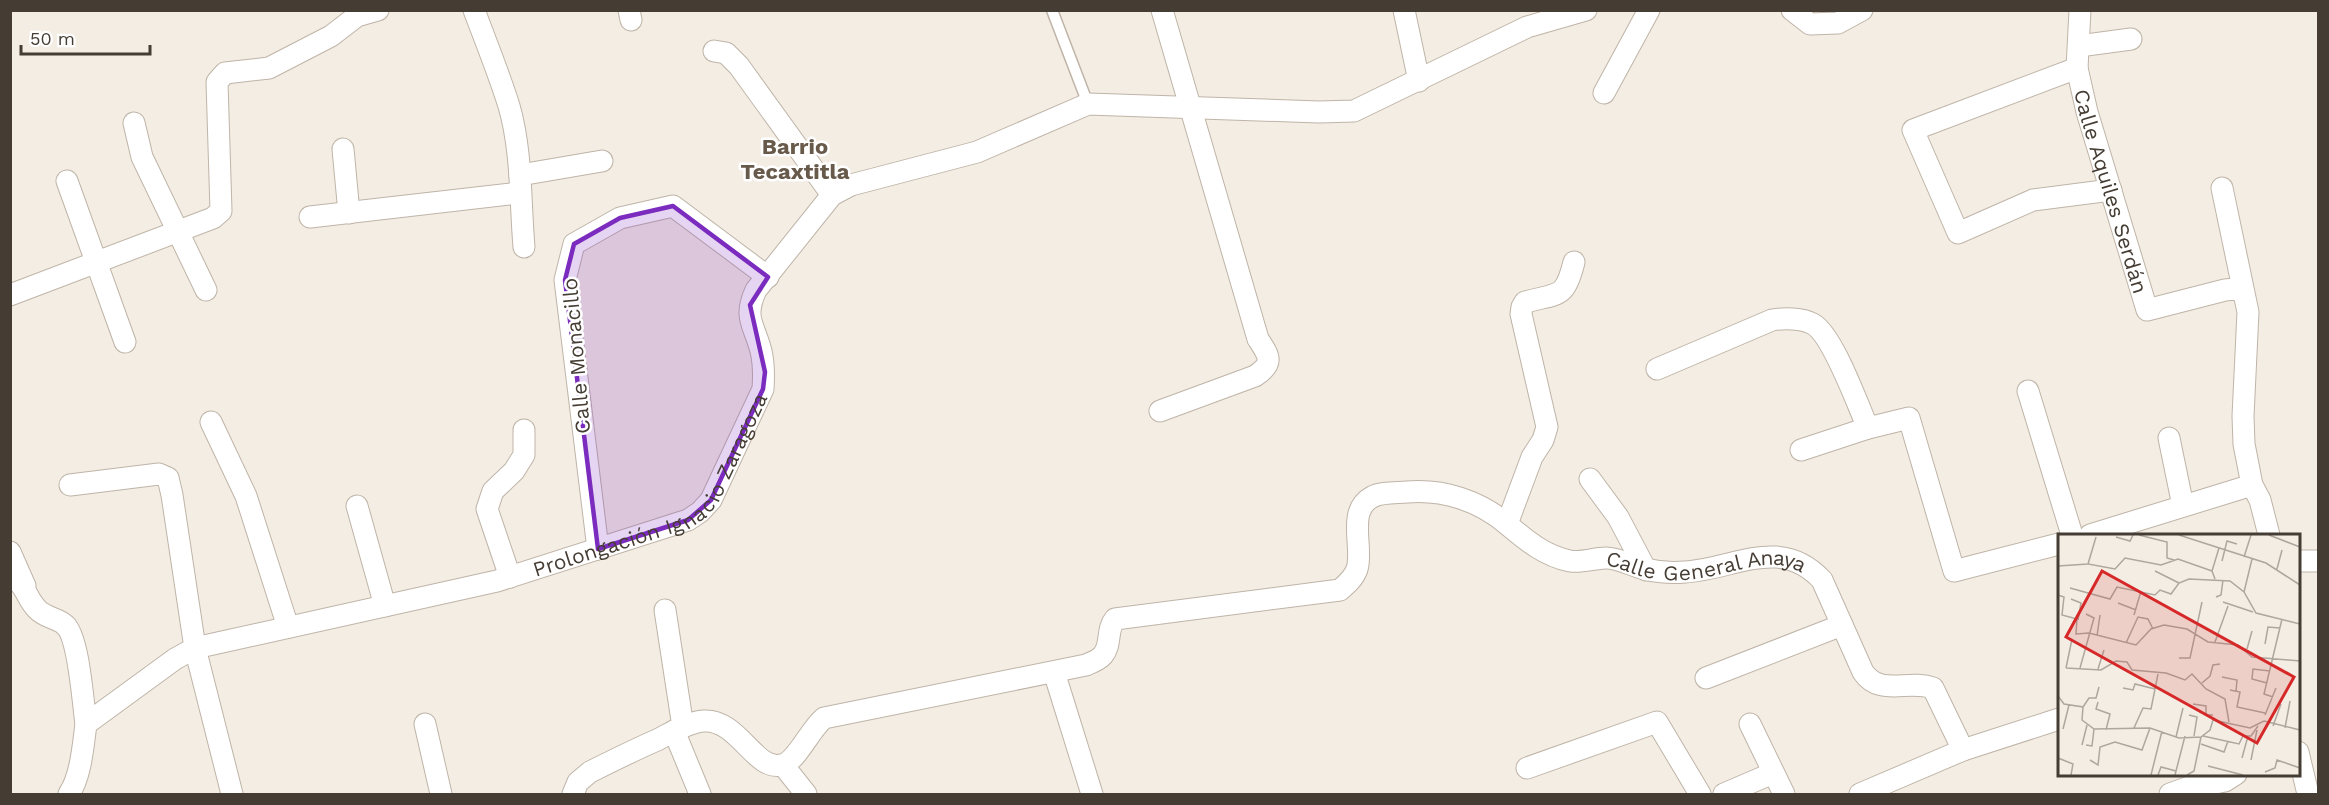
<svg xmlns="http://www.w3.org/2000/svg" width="2329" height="805" font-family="'Work Sans',sans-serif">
<rect width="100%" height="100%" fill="#f3ede4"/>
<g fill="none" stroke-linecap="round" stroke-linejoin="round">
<g stroke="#bfb4a7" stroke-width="13">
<path id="service" d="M1052,10l36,94"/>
</g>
<g stroke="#bfb4a7" stroke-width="23">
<g id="minor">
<path d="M474,10c12,32 25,64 35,96 13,45 11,94 15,141"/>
<path d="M629,10l2,10"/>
<path d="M1404,10l15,71"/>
<path d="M1792,10l18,14 28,-1 24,-13"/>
<path id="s1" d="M2080,10l-3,58 10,44 60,198 78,-20 10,-1 7,3"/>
<path d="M2079,46l52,-7"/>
<path d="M714,51l12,2 13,13 93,129"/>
<path d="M2077,68l-164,62 45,103 75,-33 78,-10"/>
<path d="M1604,93l45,-83"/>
<path d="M134,123l8,34 64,133"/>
<path d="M343,149l6,64"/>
<path d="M520,175l82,-14"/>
<path d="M67,181l58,161"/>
<path d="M2222,188l26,124 -5,104 1,28 8,41 8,15 9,35"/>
<path d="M310,217l209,-24"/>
<path d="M10,295l203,-77 8,-7 -4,-129 8,-9 44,-5 62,-32 26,-20 21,-6"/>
<path d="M1657,369l115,-49c12,-2 30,-2 41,4 20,11 45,82 55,104"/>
<path d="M2028,391l44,144"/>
<path d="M1160,411l95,-35c20,-13 14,-20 3,-37l-96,-329"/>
<path d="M211,422l35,74 42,131"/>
<path d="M2169,438l14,68"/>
<path d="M1801,450l67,-22 41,-10 45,153 105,-27"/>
<path d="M1590,479l28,38 28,53"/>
<path d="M70,485l89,-11 9,4 4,17 23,153 37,146"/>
<path d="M357,506l28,100"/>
<path d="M1507,524l25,-67 11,-17 4,-13 -26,-113 1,-7 3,-5c34,-9 40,-3 49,-40"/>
<path d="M2090,535l162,-50"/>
<path d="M598,549l-33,-269 9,-36 46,-26 53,-12 95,71"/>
<path d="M10,552l15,34"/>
<path d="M2298,561h20"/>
<path d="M510,577l-23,-68 6,-18 21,-20 10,-16v-25"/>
<path id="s2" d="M10,579h6c10,9 12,21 21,30 8,9 21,9 28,16 14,12 18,79 21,99l89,-65 20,-11 302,-67 191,-61 12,-8 11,-12 52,-111c1,-14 1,-25 -2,-38 -7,-27 -18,-33 -5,-61l76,-95 19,-10 126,-33 111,-48 231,8 35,-1 173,-84 59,-17"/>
<path d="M665,610l18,117"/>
<path d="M1054,672l38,122"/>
<path d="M1706,678l136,-53"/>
<path d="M425,724l16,70"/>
<path d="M1750,724l34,70"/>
<path d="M674,731l26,63"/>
<path d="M2298,752l10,42"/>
<path d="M783,765l23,29"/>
<path d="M1527,768l130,-46 43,72"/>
<path d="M69,794c12,-18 14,-48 17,-70"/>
<path id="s3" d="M573,794l5,-12 12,-10c22,-11 44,-22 67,-32 14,-7 31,-18 47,-19 34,-2 51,50 77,44 15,-2 29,-36 43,-47l262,-53c5,-2 13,-5 17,-10 9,-11 3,-25 12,-36l225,-29c7,-6 14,-12 17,-21 7,-21 -11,-58 15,-72 9,-5 25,-4 35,-5 37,-3 73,9 101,33 19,16 37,31 62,36 12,2 24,-3 36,-3 13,0 26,8 39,11 12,3 28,4 40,3 50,-3 95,-37 137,8l41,92c17,25 45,7 70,16l30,62"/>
<path d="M1724,794l49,-21"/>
<path d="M1860,794l103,-44 96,-31"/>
<path d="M2170,794l36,-13 4,3 15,-3 11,-7"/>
</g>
</g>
<use href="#service" stroke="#fff" stroke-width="10"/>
<use href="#minor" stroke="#fff" stroke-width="21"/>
</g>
<path fill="#7b2cbf" fill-opacity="0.2" stroke="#7b2cbf" stroke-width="4.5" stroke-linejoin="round" d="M673,206l95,71 -18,28 15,67 -2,17 -52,111 -23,20 -90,29 -33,-269 9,-36 46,-26z"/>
<g text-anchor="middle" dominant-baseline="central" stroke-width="5" stroke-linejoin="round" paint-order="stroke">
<g font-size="21" fill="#453d34" stroke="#fff">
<text stroke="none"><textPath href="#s1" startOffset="186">Calle Aquiles Serdán</textPath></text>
<text transform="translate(576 356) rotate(-95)">Calle Monacillo</text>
<text stroke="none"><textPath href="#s2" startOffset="813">Prolongación Ignacio Zaragoza</textPath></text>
<text stroke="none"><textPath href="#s3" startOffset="1324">Calle General Anaya</textPath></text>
</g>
<g font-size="22" font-weight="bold" fill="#685a4b" stroke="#fff">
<text x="795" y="146">Barrio<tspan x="795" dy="25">Tecaxtitla</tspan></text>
</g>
</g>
<g transform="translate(2058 534)">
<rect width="242" height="242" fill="#f3ede4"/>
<path fill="none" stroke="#ada79e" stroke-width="1.5" d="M81,1l28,7v16l7,2M121,1l87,28 34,22M211,1l31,12M38,3l-8,27 27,5 10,-11 36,7 17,-6 34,12M58,3l14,4 3,-6M186,23l7,-22M164,27l5,-20 10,3M0,32l30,-2M219,35l5,-19M97,37l24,12M157,45l-3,-8 7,-23M12,54l40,11 7,-12 38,8 5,-5 11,4 8,-11 10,-4 41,2 14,11 12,21 44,11M186,58l8,-33M0,61l6,2 -2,18 15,4 -1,15 13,-1 47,12 15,-16 13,-4 23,4 21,13 30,3 14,12 48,4M158,63l5,-2 2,-15M13,65l10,4 -3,17M165,68l30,10M60,69l18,7M76,81l7,-24M39,102l3,-21M157,108l13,-36M68,109l12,-26 10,2 5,10M207,110l3,-17 12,1M189,115l5,-18M121,124h11l12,-56M8,134l35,2 15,-9 11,1 5,8 34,3 19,7 7,-6 14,15 19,10 4,23M8,134l6,-29M22,134l14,-50 -8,-4M40,135l6,-19M164,143l15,3 -1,11M144,149l8,-7 3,-11 7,-1M209,149l-15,-4 1,-10 17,2M65,154l10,2 2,-6 20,5M172,156l10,2 -3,15 28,6M0,162l6,8 19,3 -1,13 12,9 56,-1 29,10 22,-1 9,-7 3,-10 37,8 14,-7M215,163l-9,-3 18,-75M40,168l-2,7 14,5 -4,16M135,170l13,2v9h7M25,173l6,-9h7l3,-11M131,181l8,2 -3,19M207,181l11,-27M206,187l36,9M215,192l8,-22M76,194l9,-20 8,1 7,-35M227,194l5,-27M5,195l6,-24M145,202l36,8 4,-8h8l7,-10M118,203l7,-29M143,210l23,8 4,-11M24,211l5,-20M28,211l6,1 2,-17M0,224l15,6 -2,11M184,224l6,-22M32,226l8,5 2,-18 15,-5 27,8 8,-22M193,226l6,-30M150,232l35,9M207,238l10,-4 2,-8 23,8M93,241l11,-44M100,241l3,-8 15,4M117,241l10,-39M129,241l7,-4 7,-34"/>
<path fill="#d62828" fill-opacity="0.15" stroke="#d62828" stroke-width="3" d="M44,37l192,106 -37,66 -191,-106z"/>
<rect width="242" height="242" fill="none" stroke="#453d34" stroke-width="3"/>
</g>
<rect width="2329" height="805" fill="none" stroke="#453d34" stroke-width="24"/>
<path d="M21 45v9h129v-9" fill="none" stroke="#453d34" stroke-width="3"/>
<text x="30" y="45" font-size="18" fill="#453d34" stroke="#ffffff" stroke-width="4.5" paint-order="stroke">50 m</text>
</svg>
